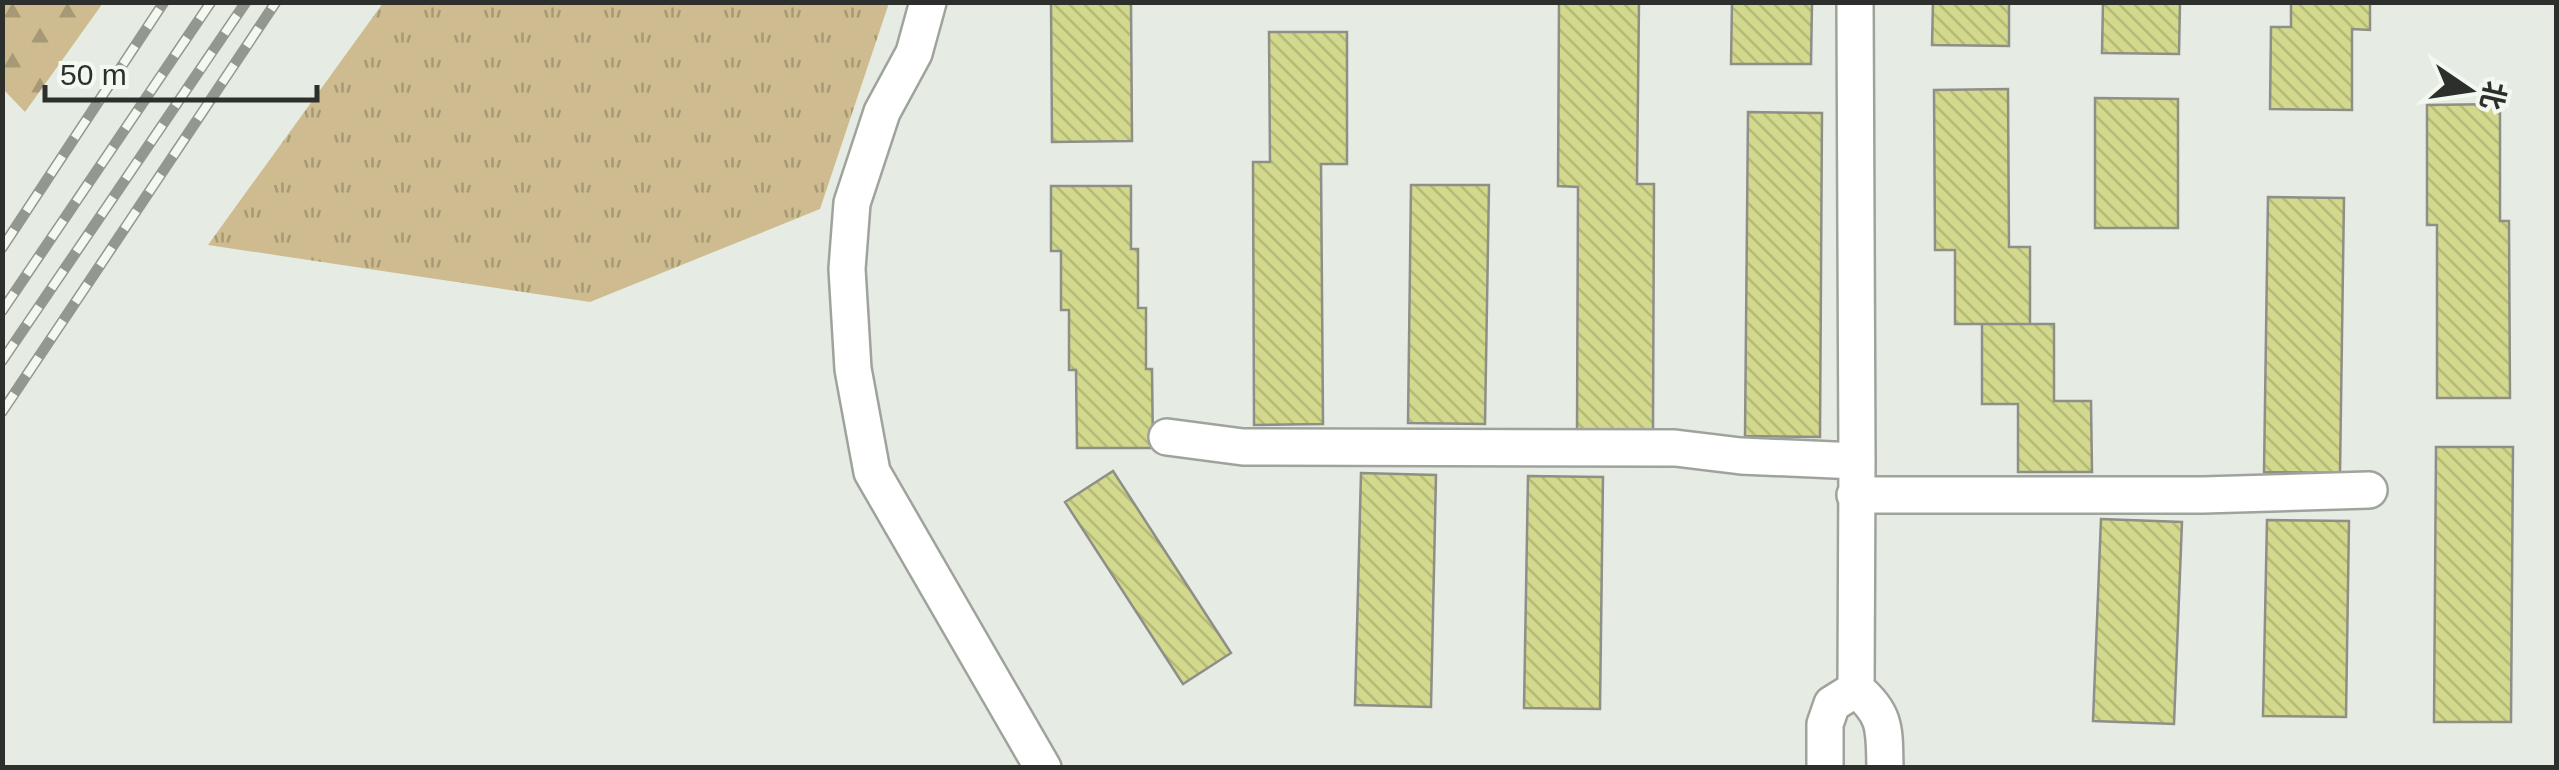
<svg xmlns="http://www.w3.org/2000/svg" width="2559" height="770" font-family="Helvetica,'Noto Sans SC',sans-serif">
<defs>
<pattern id="grass-tufts" width="24" height="20" patternUnits="userSpaceOnUse" patternTransform="scale(2.5)"><rect width="24" height="20" fill="#cebc90"/><path d="M3 7l-1-3M5 7V3M7 7l1-3M15 17l-1-3M17 17v-4M19 17l1-3" fill="none" stroke="#a89976"/></pattern>
<pattern id="forest-firs" width="22" height="20" patternUnits="userSpaceOnUse" patternTransform="scale(2.5)"><rect width="22" height="20" fill="#cebc90"/><path d="M5 1l3.5 6h-7zM16 11l3.5 6h-7z" fill="#a89976"/></pattern>
<pattern id="building-back-hatch" width="6" height="6" patternUnits="userSpaceOnUse" patternTransform="scale(2.5)"><rect width="6" height="6" fill="#d2d88c"/><path d="M-1 5l2 2M0 0l6 6M5-1l2 2" fill="none" stroke="#b5ba79"/></pattern>
</defs>
<rect width="100%" height="100%" fill="#e6ece3"/>
<path fill="url(#grass-tufts)" d="M383,3v-1l506,1 -69,206 -230,93 -382,-57z"/>
<path fill="url(#forest-firs)" d="M3,2l100,1 -78,109 -22,-23z"/>
<path fill="url(#building-back-hatch)" stroke="#8e8f87" stroke-width="2.5" d="M1051,2h80l1,139 -80,1z
M1559,2h80l-2,182h17l-1,249h-76l1,-246 -20,-1z
M1732,2h80l-1,62h-80z
M1933,2h76v44l-77,-1z
M2103,2h77l-1,52 -77,-1z
M2291,2h79v28l-18,-1v81l-82,-1 1,-82h20z
M1269,32h78v132h-26l2,260 -69,1 -1,-263h17z
M2008,89l1,158h21v77h-75v-74h-20l-1,-160z
M2095,98l83,1v129h-83z
M2500,104v117h9l1,177h-73v-173h-10v-120z
M1748,112l74,1 -2,324 -75,-1z
M1411,185h78l-4,239 -77,-1z
M1051,186h80v63h7v59h8v61h6l1,79h-76l-1,-78h-7v-60h-8v-59h-10z
M2268,197l76,1 -4,275 -76,-1z
M1982,324h72v77h37l1,71h-74v-68h-36z
M2436,447h77l-2,275h-77z
M1113,471l118,182 -48,31 -118,-182z
M1361,473l75,2 -5,232 -76,-2z
M1528,476l75,1 -3,232 -76,-1z
M2101,519l81,3 -8,202 -81,-3z
M2267,520l82,1 -3,196 -83,-1z"/>
<g fill="none" stroke-linecap="round" stroke-linejoin="round">
<g stroke="#9ea49c" stroke-width="40">
<path id="street" d="M928,2l-14,51 -32,59 -30,91 -5,66 6,100 19,103 171,296
M1855,2l2,459
M1167,437l76,10 432,1 66,8 116,5 -1,228c31,26 28,41 29,79
M1855,495h348l166,-5
M1825,768v-44l7,-20 24,-15"/>
</g>
<use href="#street" stroke="#fff" stroke-width="35"/>
<g stroke="#929790" stroke-width="11">
<path id="rail" d="M2,248l162,-246
M2,311l209,-309
M2,361l244,-359
M2,412l274,-410"/>
</g>
<use href="#rail" stroke="#f3f9f1" stroke-width="8" stroke-dasharray="22" stroke-linecap="butt"/>
</g>
<rect width="2559" height="770" fill="none" stroke="#2d2f2c" stroke-width="10"/>
<g transform="translate(2469 90) rotate(103)" stroke="#f3f9f1" stroke-width="8" paint-order="stroke">
<path d="M0-8L18 38L0 25L-18 38Z" fill="#2d2f2c"/>
<text y="-15" font-size="28" font-weight="bold" text-anchor="middle" fill="#2d2f2c">北</text>
</g>
<path d="M45 85v15h272v-15" fill="none" stroke="#2d2f2c" stroke-width="5"/>
<text x="60" y="85" font-size="30" fill="#2d2f2c" stroke="#f3f9f1" stroke-width="8" paint-order="stroke">50 m</text>
</svg>
